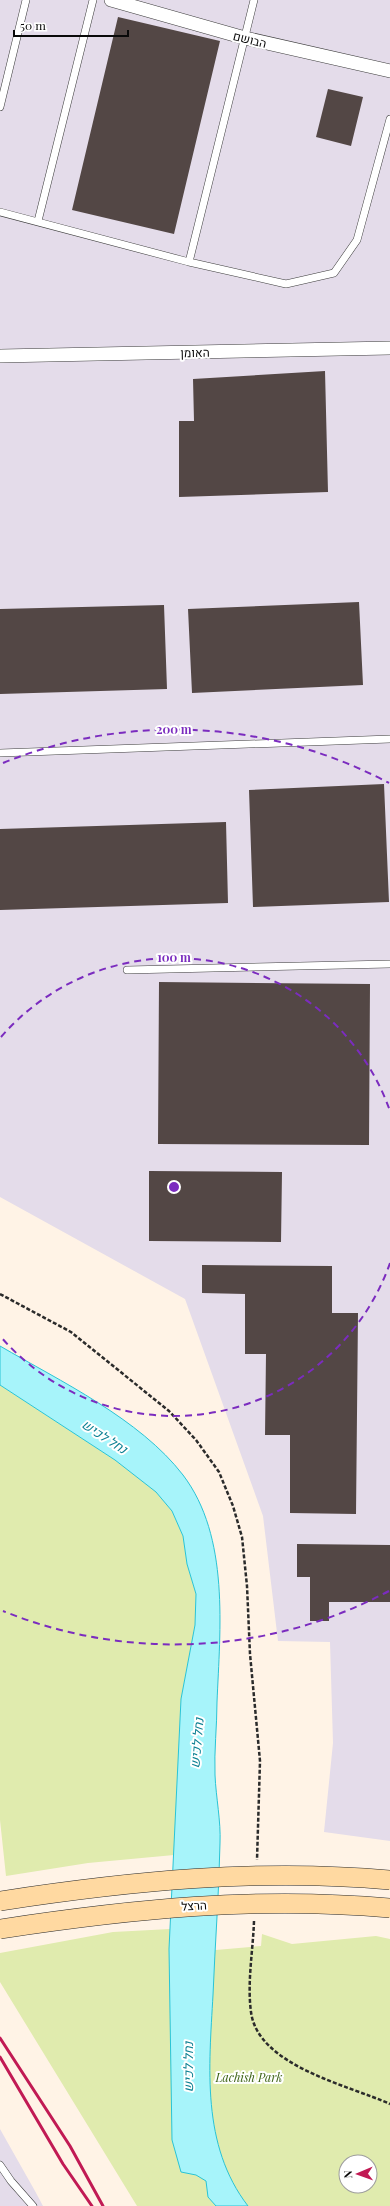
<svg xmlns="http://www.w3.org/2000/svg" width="390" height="2206" font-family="'Playfair Display',Heebo,serif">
<rect width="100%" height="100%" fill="#fff3e6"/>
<path fill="#e4dcea" d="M0,0h390v1841l-66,-9 9,-89 -3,-101 -52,-1 -15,-125 -78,-217 -185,-102z
M0,2129l35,62 8,15h-43z"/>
<path fill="#e0ebae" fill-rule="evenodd" d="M0,1385l115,75 41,32 16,19 11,25 4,28 9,30 -1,31 -14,74 -7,156 -86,8 -82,13 -6,-56z
M170,1929v25l91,-8 1,-12 30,10 84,-8 14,3v267h-253l-137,-224v-29l113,-21zM346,2162h24v24h-24z"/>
<path fill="#a7f4fa" stroke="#29c4d6" d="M0,1346c60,35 140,73 183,129 47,62 37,154 34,227 0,24 -3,49 -2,73 1,23 6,46 5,68 -1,51 -5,101 -7,152 -4,72 -12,150 35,211h-32l-8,-9 -2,-16 -10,-6 -15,-3 -9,-32 -3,-191 12,-250 14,-74 1,-31 -9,-30 -4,-28 -11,-25 -16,-19 -41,-32 -115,-75z"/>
<path fill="#534745" d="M118,17l102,24 -46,193 -102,-24z
M328,89l35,8 -12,49 -35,-9z
M325,371l3,121 -149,5v-76h15l-1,-42z
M359,602l4,83 -171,8 -4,-84z
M164,605l3,84 -167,5v-85z
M384,784l5,118 -136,5 -4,-117z
M226,822l2,81 -228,7v-81z
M159,982l211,2 -1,161 -211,-1z
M149,1171l133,1 -1,70 -132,-1z
M202,1265l130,1v47h26l-2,201 -66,-1v-78h-25l1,-81h-21v-60l-43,-1z
M297,1544l93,1v57h-61v19h-19v-44h-13z"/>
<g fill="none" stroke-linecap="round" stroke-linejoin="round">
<g stroke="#3c3c3c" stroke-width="8">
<path id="lane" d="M0,107l26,-107
M0,212l189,50 97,22 48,-11 23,-33 33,-121
M38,221l55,-221
M189,262l65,-262
M0,753l390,-14
M127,970l263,-6
M0,2165l11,16 22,25"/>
</g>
<g stroke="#3c3c3c" stroke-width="14">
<path id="street" d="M111,0l134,38 145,33
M0,356l390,-8"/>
</g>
<path stroke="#2b2b2b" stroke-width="2.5" stroke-dasharray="4 2" stroke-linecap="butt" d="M0,1294l71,38 98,79 27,29 23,32 14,34 9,31 5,49 3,68 10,107 -3,99
M254,1921c-1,30 -7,61 -3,91 7,54 97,73 139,92"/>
<use href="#lane" stroke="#fff" stroke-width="7"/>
<use href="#street" stroke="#fff" stroke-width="13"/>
<path stroke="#c11a54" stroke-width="3" d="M0,2038l70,108 33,60
M0,2057l63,107 29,42"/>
<g stroke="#2b2b2b" stroke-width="20" stroke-linecap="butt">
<path id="secondary-bridge" d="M0,1901c130,-20 259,-33 390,-21
M0,1929c132,-20 256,-33 390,-21"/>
</g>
<use href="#secondary-bridge" stroke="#ffd9a1" stroke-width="19"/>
</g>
<g fill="none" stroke="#7b2cbf" stroke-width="2" stroke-dasharray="7 5">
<path d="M390 1263A229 229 0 0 1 1 1337M1 1037A229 229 0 0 1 390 1111"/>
<path d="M389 1591A457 457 0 0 1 3 1611M3 763A457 457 0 0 1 389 783"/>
</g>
<g text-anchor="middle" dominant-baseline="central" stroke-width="4" stroke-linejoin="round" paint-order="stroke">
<g font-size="12" fill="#090909" stroke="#fff">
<text transform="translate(250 39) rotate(14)">הבושם</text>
<text transform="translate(195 352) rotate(-1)">האומן</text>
<text transform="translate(194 1905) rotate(-3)">הרצל</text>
</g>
<g font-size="12" font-style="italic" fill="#3e6417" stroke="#fff">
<text x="249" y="2077">Lachish Park</text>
</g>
<g font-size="13" font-style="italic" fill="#0d8193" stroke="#fff">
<text transform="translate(105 1436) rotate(33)">נחל לכיש</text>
<text transform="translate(196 1743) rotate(-85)">נחל לכיש</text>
<text transform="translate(187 2067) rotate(-90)">נחל לכיש</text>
</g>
</g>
<circle cx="174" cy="1187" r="6" fill="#7b2cbf" stroke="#fff" stroke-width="2"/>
<g font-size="12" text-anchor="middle" font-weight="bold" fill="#7b2cbf" stroke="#fff" stroke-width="4" stroke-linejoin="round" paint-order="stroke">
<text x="174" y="734">200 m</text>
<text x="174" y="962">100 m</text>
</g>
<g transform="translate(358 2174) rotate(268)"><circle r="19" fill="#ffffff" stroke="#9d9d9d"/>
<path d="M0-3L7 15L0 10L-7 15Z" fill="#c11a54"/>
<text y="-6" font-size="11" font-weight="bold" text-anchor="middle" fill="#090909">N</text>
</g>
<path d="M14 30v6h114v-6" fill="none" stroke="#090909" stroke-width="2"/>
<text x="20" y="30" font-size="12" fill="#090909" stroke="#ffffff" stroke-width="3" paint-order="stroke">50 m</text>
</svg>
